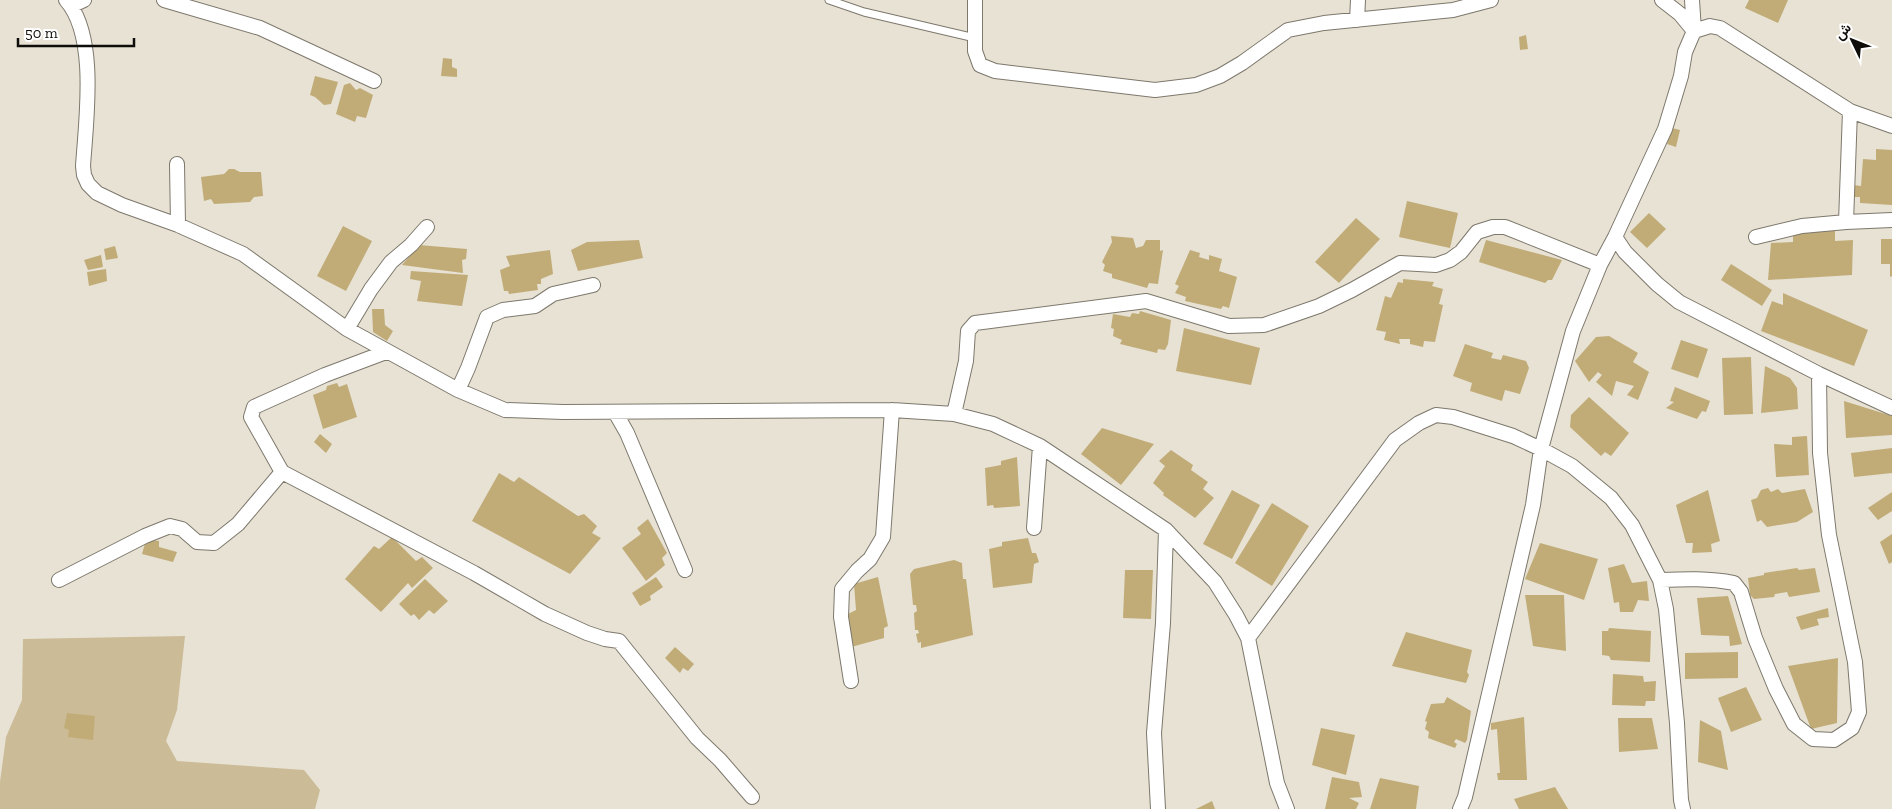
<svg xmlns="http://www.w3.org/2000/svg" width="1892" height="809" font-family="'Zilla Slab',Vazirmatn,serif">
<rect width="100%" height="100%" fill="#e7e2d4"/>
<path fill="#cbbb96" d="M185,636l-8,74 -11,31 11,20 127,9 16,20 -5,19h-315v-27l6,-45 16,-37 1,-61z"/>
<path fill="#c1ac78" d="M1749,0h39l-10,23 -33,-15z
M1526,35l2,14 -8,1 -1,-13z
M443,58l9,1v8l5,2v8l-16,-1z
M315,76l23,6 -7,22 -7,1 -9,-8 -5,-2z
M350,83l6,7 4,-2 13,7 -7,23 -9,-2 -2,6 -19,-8 8,-29z
M1672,128l8,2 -4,17 -9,-3z
M1876,149l16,1v55l-32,-2v-6h-8l1,-12 8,1 2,-27 13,1z
M229,169h5l6,3h21l2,24 -9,1 -4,5 -36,2 -3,-5 -7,2 -3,-24 23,-3z
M1407,201l51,12 -8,35 -51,-11z
M1649,213l17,16 -19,19 -17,-16z
M1356,218l24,21 -41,44 -24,-21z
M343,226l29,15 -26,50 -29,-15z
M1835,230v11l18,-1 -1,35 -84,5 3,-37 22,-1v-11z
M1111,236l22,2 3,10 7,-2 3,-6h14v11l3,-1 -5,34 -9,-1 -2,5 -35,-10v-4l-9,-3 2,-6 -3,-3 10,-20z
M1881,239h11v37l-2,1v-13h-9z
M639,240l4,18 -65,13 -7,-21 16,-8z
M1486,240l76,20 -10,20h-4l-3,3 -66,-21z
M419,245l48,4 -1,10 -4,1 1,13 -61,-8z
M115,246l3,12 -12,2 -2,-11z
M550,250l3,24 -12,5v5h-4l1,6 -29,4 -1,-3h-4l-4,-21 10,-4 -4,-10z
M1190,250l10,3 -1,4 10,3v-5l13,4 -3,12 18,6 -8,31 -6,-2 -2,3 -36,-8 1,-4 -11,-4 4,-7 -4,-2z
M101,255l2,12 -15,3 -4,-10z
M1731,264l41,26 -10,16 -41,-26z
M106,269l1,12 -18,5 -2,-14z
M411,271l57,4 -6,31 -45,-5 4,-20 -11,-2z
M1403,279l31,3 -2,4 11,3 -4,15 4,1 -8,37 -11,-1 -1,6 -13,-3v-5h-11l1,5 -16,-4 2,-8 -10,-2 9,-34 6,2 7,-16 5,1z
M1783,293l85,37 -14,36 -93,-35 11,-30 11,4z
M372,309h12l1,16 8,6 -6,10 -14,-9z
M1140,311l31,9 -3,24 -3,6 -7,-1 -1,4 -37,-9 2,-4 -9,-4 1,-7 -3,-1 2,-14 17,3 2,-4 7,1z
M1184,328l76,20 -9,37 -75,-14z
M1609,336l29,17 -5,9 16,10 -11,28 -11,-5 7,-9 -18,-5 -4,15 -16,-14 6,-7 -4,-3 -9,10 -14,-21 21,-24z
M1681,340l27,9 -10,29 -27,-9z
M1465,344l28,9 -2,5 10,2 2,-5 23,6 3,7 -9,26 -15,-4 -3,11 -32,-10 2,-8 -19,-7z
M1751,357l2,57 -29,1 -2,-57z
M1765,366l25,12 7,10 1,21 -37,4z
M337,383l2,4 8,-3 10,33 -34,12 -10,-34 13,-5 1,-4z
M1675,387l35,14 -4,11 -4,-1 -5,8 -31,-11 8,-6 -4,-1z
M1589,397l40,36 -18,23 -6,-4 -4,4 -31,-29 1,-12z
M1844,401l48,15v19l-46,3z
M1102,428l52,16 -33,41 -40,-31z
M320,434l12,10 -6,9 -12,-11z
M1807,436l2,39 -33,2 -2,-33 18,1v-8z
M1892,448v25l-38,4 -3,-24z
M1171,450l22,15 -2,5 17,12 -5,7 11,9 -19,20 -32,-23 1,-2 -11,-10 12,-17 -6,-5z
M1017,457l3,49 -26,2 -1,-3 -6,1 -2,-38 16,-3v-4z
M499,473l15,9 5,-5 59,39 6,-2 13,12 -5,7 9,5 -31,36 -98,-53z
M1768,488l3,4 7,-3 4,4 23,-4 8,23 -16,10 -30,5 -6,-7 -4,2 -6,-22 6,-2 4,-8z
M1232,490l28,15 -28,54 -29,-15z
M1708,490l12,51 -9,3 1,8 -20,1 1,-10h-7l-10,-38z
M1892,492v19l-14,9 -10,-12z
M1272,503l37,23 -37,60 -37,-23z
M648,519l19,34 -5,5 3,7 -19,16 -24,-33 19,-14 -4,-6z
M1892,534v28l-3,2 -9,-22z
M392,537l24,24 6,-4 11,11 -21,20 -4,-5 -27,29 -36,-33 29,-33 5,3z
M1028,538l4,15h4l3,9 -5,2 -2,19 -39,5 -4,-39 13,-3v-4z
M146,540l13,1v6l18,5 -4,10 -31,-8z
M1540,543l58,16 -14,41 -59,-21z
M954,560l8,3 1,16h3l7,56 -52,13v-6l-3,1 -2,-9 3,-1 -1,-3h-3l-1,-17 3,-2 -1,-6h-3l-3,-31 4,-5z
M1624,564l8,19 15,-2 2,20 -11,-1 -5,12h-13l-1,-10 -5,1 -6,-35z
M1797,568l2,2 16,-2 5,24 -31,5 -2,-5 -12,2 -1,3 -20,2 -4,-4 -2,-17 16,-3v-2z
M1125,570h28l-2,49 -28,-1z
M656,577l7,10 -13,9 1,4 -11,6 -8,-13z
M878,577l10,49 -4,2v10l-33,9 -5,-32 10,-5 -2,-26z
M425,579l23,22 -14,13 -5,-4 -10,10 -5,-6 -3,2 -12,-12z
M1525,595h39l2,56 -33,-5z
M1728,596l14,48 -12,2 -1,-10 -28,-1 -4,-37z
M1828,608l1,9 -12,2 2,6 -18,5 -5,-13z
M1609,628l42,3 -1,31 -39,-2 -2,-4 -7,-1v-24h6z
M1406,632l66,18 -5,22 2,3 -3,8 -74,-17z
M675,647l19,17 -6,7 -5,-3 -3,5 -15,-15z
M1738,652v26l-53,1v-26z
M1838,658l-1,65 -26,6 -23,-63z
M1613,674l30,2 1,6 12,-1 -1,20h-9l-1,5 -33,-1z
M1746,687l16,33 -31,12 -13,-34z
M1447,697l24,14 -4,29 -2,3 -9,-4 -2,3 3,2 -2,4 -27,-10 1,-6 -4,-3 2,-7 -2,-1 6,-17 13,-1z
M67,713l28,3 -2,24 -25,-3 1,-7 -5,-2z
M1524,717l3,63h-29l-1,-7h3l-3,-44 -6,1v-7z
M1618,718h34l6,31 -39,3z
M1700,720l21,11 7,39 -30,-8z
M1321,728l34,7 -9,40 -34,-10z
M1332,777l27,5 3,15 -13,1 10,5 -3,6h-31z
M1380,778l39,8 -3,23h-46z
M1555,787l13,22h-49l-5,-10z
M1212,801l3,8h-19z"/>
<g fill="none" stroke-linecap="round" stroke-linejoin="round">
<g stroke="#7d786c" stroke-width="9">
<path id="service" d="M829,0l35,12 111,26"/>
</g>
<g stroke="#7d786c" stroke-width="16">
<path id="minor" d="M66,0c32,36 20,120 17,166l1,9 4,9 9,9 25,12 56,20 65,29 104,75 111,61 47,20 58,2 329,-2 62,4 39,10 47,22 126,84 49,52 21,33 12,23 29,145 10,26
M164,0l96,28 114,53
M975,0v51l5,14 15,6 160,19 41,-5 24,-9 22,-13 46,-33 36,-7 129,-13 38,-10
M1662,0l18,14 14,17
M71,6l13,-6
M1357,20l1,-20
M1694,31l16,-5 10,2 130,83 42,15
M177,164l1,61
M1846,222l46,-2
M1615,237l10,15 32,32 22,18 140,72 73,34
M1756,237l46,-11 44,-4 4,-111
M347,329l24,-40 20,-27 20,-17 16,-18
M386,352l-61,23 -71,32 -3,10 31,55 192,101 71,41 42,19 18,6 14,2 78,97 23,22 32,37
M458,390l10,-22 19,-51 16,-7 32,-4 18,-12 40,-9
M615,412l12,21 58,137
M954,414l12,-53 2,-30 7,-8 171,-22 83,25 35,-1 55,-19 33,-16 48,-27 36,2 14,-5 11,-8 16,-20 16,-5h12l95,38
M1034,528l6,-82
M59,580l86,-44 25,-10 12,3 15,13 17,1 24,-19 44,-52
M1660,580c25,-1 49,-2 74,3l7,9 14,46 21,51 18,35 19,15 21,1 18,-12 7,-16 -4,-50 -26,-127 -9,-82 -1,-79
M1248,638l147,-198 24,-17 17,-8 17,2 60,19 28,13 31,17 39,32 21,27 28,55 6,29 11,114 4,77 2,9
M851,681l-10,-64 1,-28 15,-18 13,-12 13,-22 9,-127
M1158,809l-4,-76 9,-110 3,-93
M1460,809l5,-12 68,-292 8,-56 32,-118 27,-66 15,-28 50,-108 16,-53 4,-24 9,-21 -2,-31"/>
</g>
<use href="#service" stroke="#fff" stroke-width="7"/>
<use href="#minor" stroke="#fff" stroke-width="14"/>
</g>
<g transform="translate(1852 40) rotate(313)" stroke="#ffffff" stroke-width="4" paint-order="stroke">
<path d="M0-4L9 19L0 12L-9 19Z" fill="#0f0d09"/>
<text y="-8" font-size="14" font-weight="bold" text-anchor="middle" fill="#0f0d09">ش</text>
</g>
<path d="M18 38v8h116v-8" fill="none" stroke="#0f0d09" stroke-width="2.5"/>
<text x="25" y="38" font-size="15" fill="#0f0d09" stroke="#ffffff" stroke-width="4" paint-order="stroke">50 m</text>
</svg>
